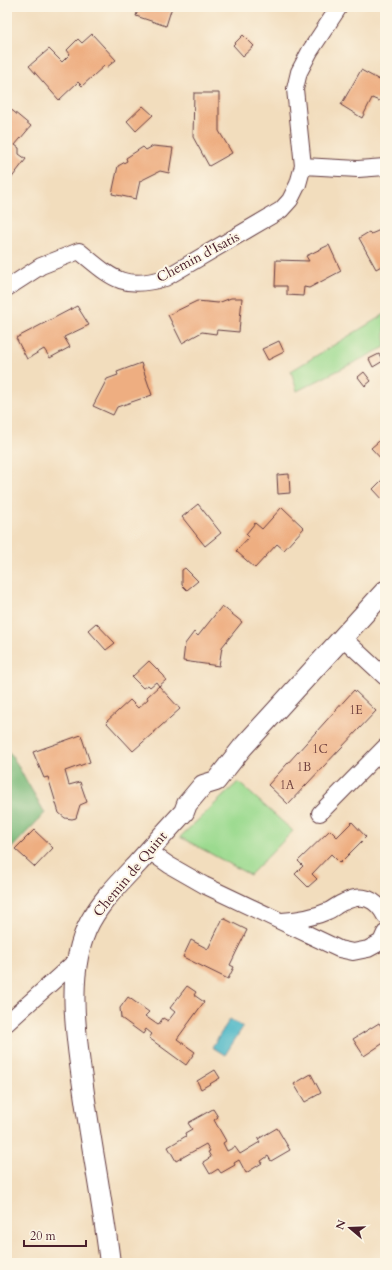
<svg xmlns="http://www.w3.org/2000/svg" width="392" height="1270" font-family="Cardo,serif">
<rect width="100%" height="100%" fill="#fcf5e5"/>
<filter id="ink" filterUnits="userSpaceOnUse"><feTurbulence type="fractalNoise" baseFrequency=".025" numOctaves="2"/><feDisplacementMap in="SourceGraphic" scale="8" xChannelSelector="R" yChannelSelector="G"/><feConvolveMatrix kernelMatrix="1 2 1 2 8 2 1 2 1" color-interpolation-filters="sRGB"/></filter>
<filter id="wash" filterUnits="userSpaceOnUse"><feTurbulence type="fractalNoise" baseFrequency=".012" numOctaves="4" result="noise"/><feDisplacementMap in="SourceGraphic" scale="16" xChannelSelector="R" yChannelSelector="G"/><feGaussianBlur stdDeviation="0.9" result="paint"/><feColorMatrix in="noise" values="0 0 0 0 0 0 0 0 0 0 0 0 0 0 0 0 0 1.4 0 .05"/><feComposite in="paint" operator="in"/></filter>
<g filter="url(#wash)">
<rect width="100%" height="100%" fill="#f2ddbd"/>
<path fill="#9bda8f" stroke="#727c5d" d="M385,314v33l-88,44 -6,-20z
M238,782l55,49 -43,44 -70,-38z"/>
<path fill="#7cba7a" stroke="#636c52" d="M7,750l4,4 34,59 -38,40z"/>
<path fill="#49b6c6" stroke="#4a6a78" d="M230,1019l13,8 -18,28 -13,-8z"/>
<g id="blocks">
<path fill="#eeae81" d="M139,7h33l-6,19 -30,-10z
M92,34l24,26 -10,8 -2,-2 -22,20 -4,-4 -19,18 -30,-34 20,-17 13,13 8,-8 -3,-4 11,-11 4,4z
M243,35l11,11 -11,10 -10,-11z
M361,70l24,13v7l-6,11 -7,-3 -10,20 -21,-13z
M194,93h25v38l13,22 -23,13 -16,-29z
M143,106l10,9 -17,16 -9,-10z
M8,107l23,19 -16,19 4,3v6l7,5 -19,25z
M153,146l20,2 -4,25 -9,-2 -20,10 -4,18 -24,-5 6,-28 9,-5 -1,-3 17,-11 3,3z
M385,228v36l-9,5 -17,-31 10,-6 2,2z
M329,245l12,26 -32,17 -5,-1 -1,9 -16,-1v-9h-12l1,-26 33,1 -3,-5z
M231,298h11l-3,34 -22,-2 -1,4 -14,-2 -20,11 -14,-28 29,-14 21,2z
M77,306l12,19 -25,12 6,10 -20,11 -6,-9 -17,10 -11,-21z
M279,341l5,11 -16,8 -6,-11z
M379,354l4,7 -10,6 -4,-8z
M141,363l11,32 -35,12 -4,8 -20,-9 14,-27 11,-4 -1,-3z
M364,372l7,9 -6,5 -7,-9z
M385,436v27l-14,-15z
M289,474l1,19 -12,1 -1,-19z
M385,477v25l-12,-13z
M198,504l23,29 -16,13 -23,-29z
M282,507l22,21 -20,22 -7,-6 -22,24 -19,-17 13,-14 -3,-3 9,-11 7,6z
M185,568l13,13 -11,9 -5,-5v-15z
M222,606l20,16 -20,25 -3,19 -36,-5 2,-17 9,-12 4,4z
M96,623l19,20 -9,7 -18,-20z
M149,661l15,15 2,4 -7,6 -3,-4 -6,5 -2,-2 -5,3 -11,-11z
M159,686l21,23 -47,42 -27,-29 24,-22 8,8 10,-9 -1,-2z
M354,690l22,21 -88,93 -20,-19z
M81,735l9,27 -25,9 4,14 11,-3 7,20 -7,3 -4,13 -4,1 -7,-1 -6,-5 -11,-36 -4,1 -11,-26z
M352,822l14,15 -26,26 -9,-9 -19,20 5,5 -9,8 -13,-13 8,-8 -5,-5 32,-31 7,7z
M34,830l19,18 -18,19 -20,-18z
M223,918l24,12 -17,35 4,2 -6,12 -45,-22 8,-17 17,9z
M187,986l9,6 -2,3 10,7 -27,37 18,13 -9,13 -37,-27 3,-4 -6,-5 -3,5 -22,-16 -1,-10 8,-11 21,15 -4,4 13,9 5,-7 5,3 7,-9 -5,-4z
M379,1023l6,9v10l-21,14 -11,-17z
M215,1070l5,8 -19,11 -4,-8z
M311,1074l10,19 -16,9 -11,-18z
M213,1109l5,8 -4,3 12,21 -3,2 4,8 8,-4 5,7 20,-12 -2,-3 19,-11 13,22 -19,11 -3,-5 -7,5 1,2 -16,10 -7,-13 -5,3 1,2 -14,8 -3,-4 -8,5 -7,-12 8,-5 -3,-5 2,-1 -4,-7 -30,17 -8,-14 18,-11 -1,-3 7,-4 -4,-6z"/>
</g>
</g>
<g filter="url(#ink)">
<use href="#blocks" fill-opacity="0" stroke="#633c41" stroke-width="1"/>
<g fill="none" stroke-linecap="round" stroke-linejoin="round">
<g stroke="#633c41" stroke-width="18">
<path id="minor" d="M303,166l55,3 27,-2
M7,288l34,-22 38,-15c32,26 43,40 86,27l116,-68 9,-10 8,-16 5,-18 -8,-77 4,-17 11,-21 29,-44
M343,638l42,39
M320,813l65,-66
M149,851l20,14 35,20 135,64 14,3 15,-3 13,-7 4,-9
M282,921c15,-1 31,-3 46,-10 5,-2 10,-7 16,-9 18,-9 32,-4 41,14
M7,1023l72,-65"/>
</g>
<g stroke="#633c41" stroke-width="22">
<path id="tertiary" d="M110,1263c-7,-59 -19,-118 -27,-177 -7,-49 -18,-118 7,-164 12,-22 30,-40 47,-58 16,-18 31,-35 47,-52l3,-8 16,-19 13,-4 26,-33 143,-157"/>
</g>
<use href="#minor" stroke="#fff" stroke-width="16"/>
<use href="#tertiary" stroke="#fff" stroke-width="20"/>
</g>
</g>
<g text-anchor="middle" dominant-baseline="central" stroke-width="4" stroke-linejoin="round" paint-order="stroke">
<g font-size="12" fill="#734340">
<text x="356" y="710">1E</text>
<text x="320" y="749">1C</text>
<text x="304" y="767">1B</text>
<text x="287" y="785">1A</text>
</g>
<g font-size="14" fill="#4a1f2b" stroke="#fcf5e5">
<text transform="translate(198 257) rotate(-28)">Chemin d'Isatis</text>
<text transform="translate(130 874) rotate(-50)">Chemin de Quint</text>
</g>
</g>
<rect width="392" height="1270" fill="none" stroke="#fcf5e5" stroke-width="24"/>
<g transform="translate(350 1228) rotate(289)" stroke="#fcf5e5" stroke-width="3" paint-order="stroke">
<path d="M0-3L7 15L0 10L-7 15Z" fill="#4a1f2b"/>
<text y="-6" font-size="11" font-weight="bold" text-anchor="middle" fill="#4a1f2b">N</text>
</g>
<path d="M24 1240v6h62v-6" fill="none" stroke="#4a1f2b" stroke-width="2"/>
<text x="30" y="1240" font-size="12" fill="#4a1f2b" stroke="#fcf5e5" stroke-width="3" paint-order="stroke">20 m</text>
</svg>
